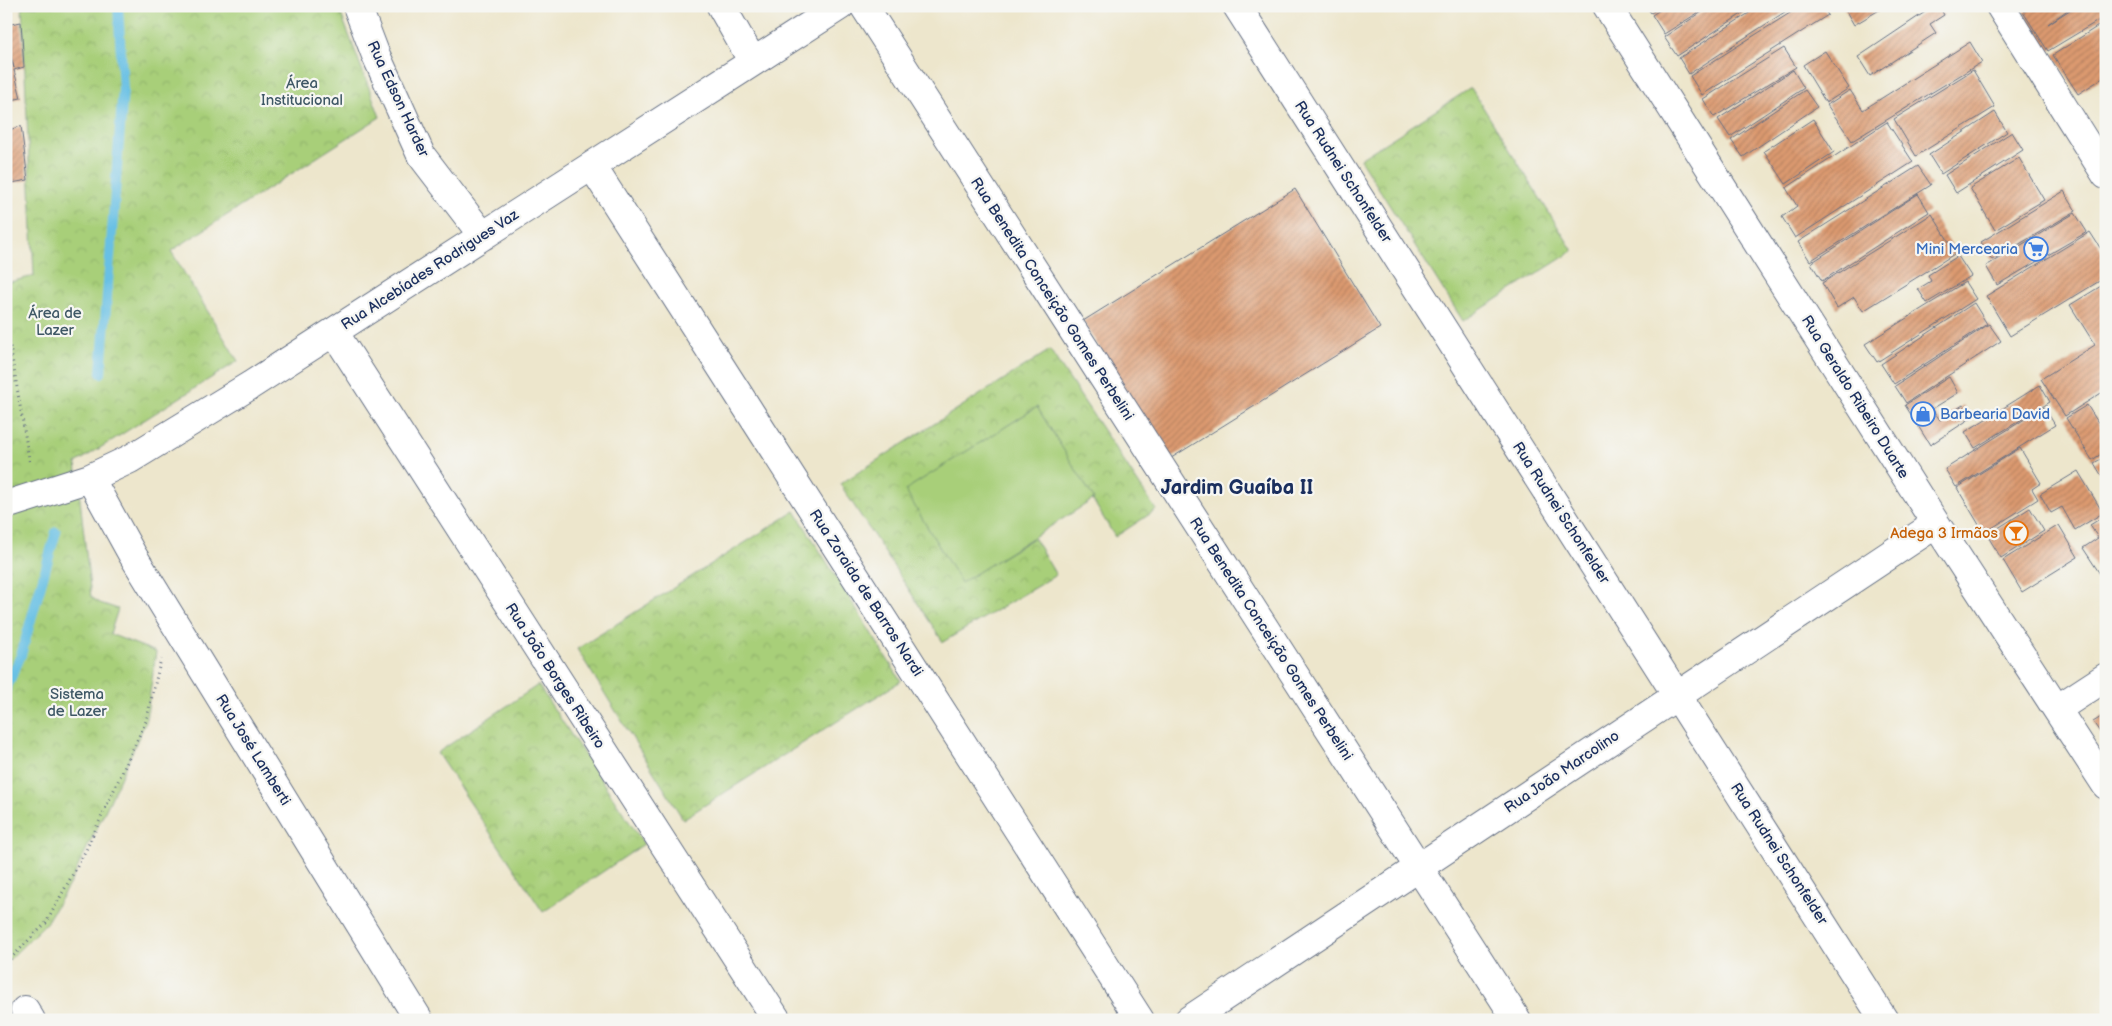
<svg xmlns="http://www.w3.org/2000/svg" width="2112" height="1026" font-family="'Balsamiq Sans',sans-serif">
<defs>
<pattern id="park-crowns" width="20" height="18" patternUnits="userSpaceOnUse" patternTransform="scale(1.25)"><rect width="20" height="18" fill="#a8cf79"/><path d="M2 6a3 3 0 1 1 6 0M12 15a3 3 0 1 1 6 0" fill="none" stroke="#90b26b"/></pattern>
<pattern id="building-hatch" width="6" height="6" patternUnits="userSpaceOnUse" patternTransform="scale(1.25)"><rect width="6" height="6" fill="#dc9a70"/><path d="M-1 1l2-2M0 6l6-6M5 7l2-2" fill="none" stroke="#b27e5f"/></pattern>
</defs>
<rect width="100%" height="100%" fill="#f6f6f2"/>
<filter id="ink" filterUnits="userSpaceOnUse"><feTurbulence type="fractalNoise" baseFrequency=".02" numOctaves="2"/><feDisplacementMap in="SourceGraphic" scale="10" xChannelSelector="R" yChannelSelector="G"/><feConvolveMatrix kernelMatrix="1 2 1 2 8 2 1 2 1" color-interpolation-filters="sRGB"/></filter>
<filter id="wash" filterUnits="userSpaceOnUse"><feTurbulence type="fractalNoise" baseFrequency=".0096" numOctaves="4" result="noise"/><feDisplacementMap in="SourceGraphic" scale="20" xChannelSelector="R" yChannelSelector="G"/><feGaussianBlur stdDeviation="1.12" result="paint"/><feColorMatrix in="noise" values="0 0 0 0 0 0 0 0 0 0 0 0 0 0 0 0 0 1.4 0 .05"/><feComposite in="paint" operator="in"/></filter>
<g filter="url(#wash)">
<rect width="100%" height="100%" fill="#ede6cc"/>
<path fill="url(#park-crowns)" stroke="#627f6c" d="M22,6h316l42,111 -209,134 67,110 -162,102 15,134 9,6 18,6 -8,25 46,18 -10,69 -36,80 -40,82 -24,40 -37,37 -3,-2v-675l28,-7z
M1471,88l102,163 -110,70 -103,-162z
M1050,350l106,160 -41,27 -78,-130 -131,83 55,92 73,-44 22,37 -113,67 -103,-158z
M795,511l106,170 -218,138 -106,-170z
M538,685l106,159 -101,68 -106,-159z"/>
<path fill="#a8cf79" stroke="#627f6c" d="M1037,407l57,92 -133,84 -56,-93z"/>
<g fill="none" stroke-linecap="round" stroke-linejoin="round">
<path stroke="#67c0e4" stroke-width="10" d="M101,373l22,-284 -5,-83
M6,689l15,-34 35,-123"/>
</g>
<g id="blocks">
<path fill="url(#building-hatch)" d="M1646,6h16l-11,7z
M1666,6h43l-45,28 -12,-19z
M1711,6h43l-77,50 -13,-19z
M1760,6h34l-105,68 -10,-16z
M1801,6h21l6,9 -126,80 -12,-19z
M1843,6h43l-32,19z
M1934,6h5l5,9 -14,9 6,9 -66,43 -12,-19z
M2032,6h41l-25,18 28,-18h30v10l-58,35 -25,-39z
M2106,21v55l-28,18 -25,-39z
M21,22l3,45 -10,3 7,28 -15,3v-56l8,23 -8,-30v-13z
M1970,42l12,20 -130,79 -25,-36 23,-15 13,20z
M1784,48l12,19 -82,50 -11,-18z
M1825,51l24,37 -23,15 -23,-38z
M1793,70l11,18 -74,49 -12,-18z
M1973,70l22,37 -79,49 -22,-37z
M1805,90l12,17 -74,50 -12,-17z
M1995,112l12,20 -66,42 -12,-19z
M1813,119l21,33 -48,32 -22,-33z
M1887,122l26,40 -118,76 -13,-21 15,-11 -11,-18z
M21,126l7,54 -22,4v-53z
M2012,132l11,18 -67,43 -11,-18z
M2019,158l25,42 -49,30 -25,-42z
M1918,166l13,19 -121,76 -12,-19z
M1295,189l85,139 -212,132 -85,-139z
M2064,191l12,20 -84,49 -11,-18z
M1918,194l11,18 -107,69 -11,-18z
M2075,213l12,19 -90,53 -11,-19z
M1932,214l24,39 -93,58 -9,-14 -17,11 -15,-25z
M2090,232l16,25v20l-96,59 -24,-40z
M1958,256l13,20 -44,27 -9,-14 13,-8 -3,-6z
M1965,282l11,17 -99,63 -12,-18z
M2106,283v107l-41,26 -24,-37 54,-34 -25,-40z
M1974,303l13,21 -93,60 -13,-20z
M1989,324l12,17 -95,62 -11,-17z
M1949,377l9,16 -26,16 8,11 23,-15 8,13 -41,27 -25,-40z
M2040,385l10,17 -75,46 -10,-16z
M2087,405l19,30v16l-14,9 -26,-42z
M2044,407l11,18 -99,62 -11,-18z
M2020,448l21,35 -9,6 6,10 -54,34 -27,-45z
M2106,456v27l-12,-20z
M2078,471l25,42 -28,17 -13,-23 -11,6 -11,-19z
M2030,508l14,23 -43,27 -14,-23z
M2106,515v68l-23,-35 15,-10 -8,-13z
M2059,525l19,32 -56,35 -19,-32z
M2106,714v27l-13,-19z"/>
</g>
</g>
<g filter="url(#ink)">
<use href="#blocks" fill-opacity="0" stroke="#646f84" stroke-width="1"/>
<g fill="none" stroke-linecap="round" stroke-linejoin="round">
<g stroke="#646f84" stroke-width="30">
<path id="minor" d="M357,6l18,47 46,102 62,81
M721,6l32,56
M864,6l653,1014
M1237,6l647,1014
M1607,6l329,518 170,261
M2000,6l106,169
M592,166l548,854
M334,332l443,688
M90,478l42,76 287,466
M6,505l84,-27 40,-19 121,-74 589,-379
M2057,709l49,-32
M25,1010l6,10
M1189,1020l747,-496"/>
</g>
<path stroke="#646f84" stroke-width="3" stroke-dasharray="1 4" stroke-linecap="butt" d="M6,322l24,143
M6,968l3,-8 37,-37 40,-73 60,-129 15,-62"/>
<use href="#minor" stroke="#fff" stroke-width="28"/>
</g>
</g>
<defs>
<g id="supermarket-ring" transform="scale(1.25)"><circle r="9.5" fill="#f6f6f2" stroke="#3f7fe0" stroke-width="1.5"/><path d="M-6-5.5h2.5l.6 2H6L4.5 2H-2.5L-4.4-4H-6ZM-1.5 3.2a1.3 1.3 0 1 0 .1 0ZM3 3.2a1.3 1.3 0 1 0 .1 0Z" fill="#3f7fe0"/></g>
<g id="shop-ring" transform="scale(1.25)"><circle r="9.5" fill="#f6f6f2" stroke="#3f7fe0" stroke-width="1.5"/><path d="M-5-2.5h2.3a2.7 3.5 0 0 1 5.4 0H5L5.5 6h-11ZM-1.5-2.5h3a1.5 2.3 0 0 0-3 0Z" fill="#3f7fe0"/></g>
<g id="bar-ring" transform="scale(1.25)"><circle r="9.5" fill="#f6f6f2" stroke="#e8710a" stroke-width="1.5"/><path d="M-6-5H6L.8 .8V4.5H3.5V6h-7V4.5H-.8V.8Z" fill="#e8710a"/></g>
</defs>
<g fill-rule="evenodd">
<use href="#supermarket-ring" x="2036" y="249"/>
<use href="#shop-ring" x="1923" y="414"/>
<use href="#bar-ring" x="2016" y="533"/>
</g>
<g text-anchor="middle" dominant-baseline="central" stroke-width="4.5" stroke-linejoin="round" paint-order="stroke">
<g font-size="15" fill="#3e5765" stroke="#f6f6f2">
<text x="302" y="83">Área<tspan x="302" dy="17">Institucional</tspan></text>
<text x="55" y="313">Área de<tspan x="55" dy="17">Lazer</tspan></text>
<text x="77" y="694">Sistema<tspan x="77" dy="17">de Lazer</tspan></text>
</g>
<g font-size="15" fill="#1b2f5e" stroke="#f6f6f2">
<text transform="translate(398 99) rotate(65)">Rua Edson Harder</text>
<text transform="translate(1343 172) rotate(57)">Rua Rudnei Schonfelder</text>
<text transform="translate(430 270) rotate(-33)">Rua Alcebíades Rodrigues Vaz</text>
<text transform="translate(1052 299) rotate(57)">Rua Benedita Conceição Gomes Perbelini</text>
<text transform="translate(1855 397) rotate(58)">Rua Geraldo Ribeiro Duarte</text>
<text transform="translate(1561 513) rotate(57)">Rua Rudnei Schonfelder</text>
<text transform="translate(866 593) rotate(57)">Rua Zoraida de Barros Nardi</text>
<text transform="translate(1271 639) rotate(57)">Rua Benedita Conceição Gomes Perbelini</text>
<text transform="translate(555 676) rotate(57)">Rua João Borges Ribeiro</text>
<text transform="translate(253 750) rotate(58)">Rua José Lamberti</text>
<text transform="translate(1562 772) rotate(-34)">Rua João Marcolino</text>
<text transform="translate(1779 854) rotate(57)">Rua Rudnei Schonfelder</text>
</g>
<g font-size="15" fill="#366cbe" stroke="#f6f6f2" text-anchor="end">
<text x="2018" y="249">Mini Mercearia</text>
<text x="1940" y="414" text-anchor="start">Barbearia David</text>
</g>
<g font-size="15" fill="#c56008" stroke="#f6f6f2" text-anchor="end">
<text x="1998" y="533">Adega 3 Irmãos</text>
</g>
<g font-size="20" font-weight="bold" fill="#1b2f5e" stroke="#f6f6f2">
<text x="1237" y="488">Jardim Guaíba II</text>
</g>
</g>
<rect width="2112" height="1026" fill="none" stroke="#f6f6f2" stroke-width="25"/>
</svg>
